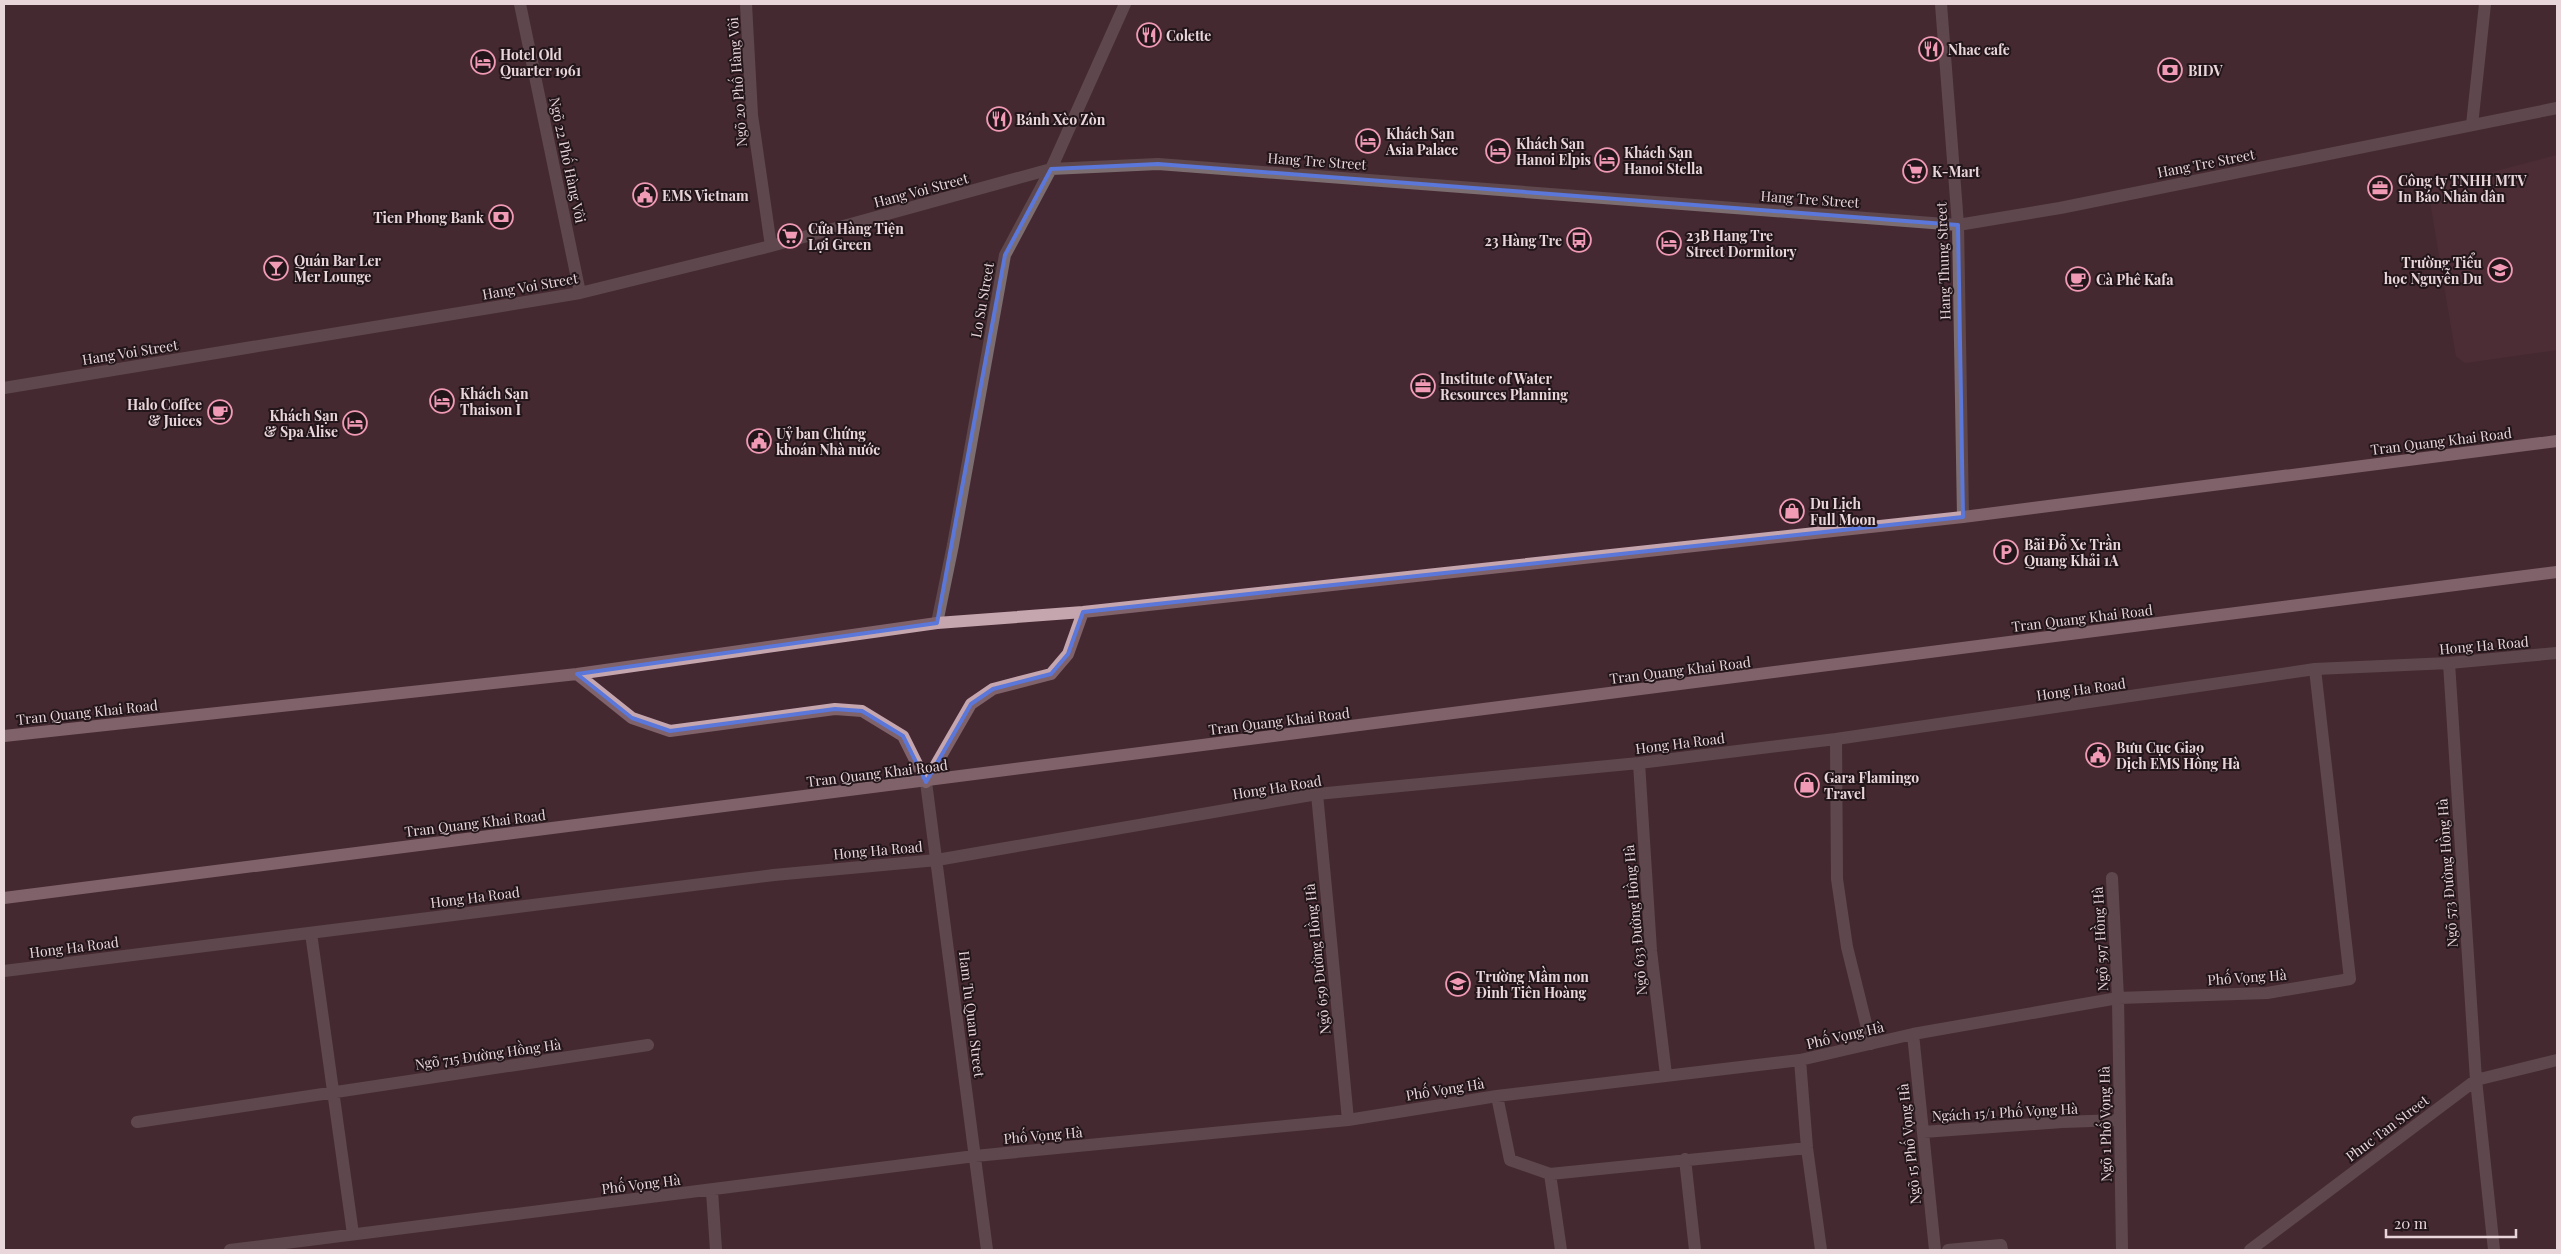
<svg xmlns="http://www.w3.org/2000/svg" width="2561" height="1254" font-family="'Playfair Display',serif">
<rect width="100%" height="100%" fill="#452932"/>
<path fill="#55323d" d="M2557,155v195l-92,13 -9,-7 -28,-167z"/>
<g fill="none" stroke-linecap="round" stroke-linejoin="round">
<path stroke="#7c6d71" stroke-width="12" d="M520,4l60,289
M746,4l6,111 19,131
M1941,4l17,221 5,292
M2472,125l13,-121
M4,388l576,-95 191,-47 280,-77 107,-5 800,61 102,-17 497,-100
M937,623l16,-78 52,-290 46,-86 74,-165
M2449,663l27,417 18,170
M1836,739l1,140 10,68 24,97
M1639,763l12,188 15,124
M926,782l61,468
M1317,794l31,326
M2112,878l6,120 4,252
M311,933l42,301
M4,971l770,-96 163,-15 380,-66 322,-31 197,-24 479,-70 134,-6 108,-10
M1913,1034l22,216
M1800,1060l7,88 14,102
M1497,1096l13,64 40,14 11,76
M137,1122l511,-77
M1923,1132l139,-10 58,-2
M1685,1159l10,91
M1550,1174l257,-26
M712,1191l4,59
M230,1250l745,-94 373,-36 149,-24 303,-36 113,-26 205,-36 149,-5 83,-14 -35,-310
M1948,1250l53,-5 1,5
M2250,1250l226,-170 81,-20"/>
<path stroke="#c5a6af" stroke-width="12" d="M577,674l55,44 38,13 165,-22 27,2 41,25 23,46
M4,736l573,-62 360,-51 146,-11 880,-95 594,-76
M926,782l45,-78 22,-15 58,-15 17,-20 15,-42
M4,898l2553,-326"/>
</g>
<path d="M0 0H2561V1254H0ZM1158,164l800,61 5,292 -880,95 -15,42 -17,20 -58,15 -22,15 -45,78 -23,-46 -41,-25 -27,-2 -165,22 -38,-13 -55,-44 360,-51 68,-368 46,-86z" fill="#452932" fill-opacity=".55" fill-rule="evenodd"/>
<path fill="none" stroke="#5a77d9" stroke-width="4" stroke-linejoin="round" d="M1158,164l800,61 5,292 -880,95 -15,42 -17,20 -58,15 -22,15 -45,78 -23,-46 -41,-25 -27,-2 -165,22 -38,-13 -55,-44 360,-51 68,-368 46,-86z"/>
<defs>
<g id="restaurant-ring" transform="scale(1.25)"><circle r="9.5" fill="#23161a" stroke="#f09ab5" stroke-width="1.5"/><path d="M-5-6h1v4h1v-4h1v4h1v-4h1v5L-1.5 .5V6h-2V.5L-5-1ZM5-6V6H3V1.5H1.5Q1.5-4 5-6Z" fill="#f09ab5"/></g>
<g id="hotel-ring" transform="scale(1.25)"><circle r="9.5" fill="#23161a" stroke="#f09ab5" stroke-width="1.5"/><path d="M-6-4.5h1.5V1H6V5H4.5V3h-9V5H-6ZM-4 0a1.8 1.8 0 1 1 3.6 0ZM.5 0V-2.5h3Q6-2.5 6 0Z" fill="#f09ab5"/></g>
<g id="bank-ring" transform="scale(1.25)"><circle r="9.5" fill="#23161a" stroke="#f09ab5" stroke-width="1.5"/><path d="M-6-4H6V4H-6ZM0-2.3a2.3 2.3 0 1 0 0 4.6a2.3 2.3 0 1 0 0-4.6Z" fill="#f09ab5"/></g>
<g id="supermarket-ring" transform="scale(1.25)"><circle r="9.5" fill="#23161a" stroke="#f09ab5" stroke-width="1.5"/><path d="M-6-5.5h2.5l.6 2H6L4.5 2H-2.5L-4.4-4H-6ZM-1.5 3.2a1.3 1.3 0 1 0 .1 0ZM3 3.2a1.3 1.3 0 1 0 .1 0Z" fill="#f09ab5"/></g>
<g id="office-ring" transform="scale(1.25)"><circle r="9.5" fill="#23161a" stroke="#f09ab5" stroke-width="1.5"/><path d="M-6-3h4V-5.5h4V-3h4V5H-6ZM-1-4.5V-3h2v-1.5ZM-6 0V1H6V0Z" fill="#f09ab5"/></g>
<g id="civic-ring" transform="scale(1.25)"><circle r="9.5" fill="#23161a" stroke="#f09ab5" stroke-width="1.5"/><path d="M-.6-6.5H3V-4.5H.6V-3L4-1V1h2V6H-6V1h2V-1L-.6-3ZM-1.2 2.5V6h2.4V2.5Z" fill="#f09ab5"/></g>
<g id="bus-ring" transform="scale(1.25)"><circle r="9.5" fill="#23161a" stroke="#f09ab5" stroke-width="1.5"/><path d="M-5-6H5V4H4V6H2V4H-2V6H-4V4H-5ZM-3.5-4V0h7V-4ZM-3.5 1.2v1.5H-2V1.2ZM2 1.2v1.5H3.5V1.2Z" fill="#f09ab5"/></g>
<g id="bar-ring" transform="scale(1.25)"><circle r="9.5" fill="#23161a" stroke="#f09ab5" stroke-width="1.5"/><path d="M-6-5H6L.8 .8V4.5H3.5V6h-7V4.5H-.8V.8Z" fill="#f09ab5"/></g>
<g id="school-ring" transform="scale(1.25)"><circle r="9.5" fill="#23161a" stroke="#f09ab5" stroke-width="1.5"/><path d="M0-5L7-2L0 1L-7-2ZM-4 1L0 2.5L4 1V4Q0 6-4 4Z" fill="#f09ab5"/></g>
<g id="cafe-ring" transform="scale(1.25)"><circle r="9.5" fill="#23161a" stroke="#f09ab5" stroke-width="1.5"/><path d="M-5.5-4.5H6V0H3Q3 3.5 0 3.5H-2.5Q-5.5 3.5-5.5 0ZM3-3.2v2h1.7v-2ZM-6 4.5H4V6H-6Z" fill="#f09ab5"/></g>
<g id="shop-ring" transform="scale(1.25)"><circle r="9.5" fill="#23161a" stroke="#f09ab5" stroke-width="1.5"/><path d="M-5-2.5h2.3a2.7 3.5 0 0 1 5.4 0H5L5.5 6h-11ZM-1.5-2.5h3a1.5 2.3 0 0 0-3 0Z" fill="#f09ab5"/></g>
<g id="parking-ring" transform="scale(1.25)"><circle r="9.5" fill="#23161a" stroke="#f09ab5" stroke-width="1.5"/><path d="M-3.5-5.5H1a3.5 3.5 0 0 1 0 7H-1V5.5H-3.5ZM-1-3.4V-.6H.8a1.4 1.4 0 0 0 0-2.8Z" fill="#f09ab5"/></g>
</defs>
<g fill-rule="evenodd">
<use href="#restaurant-ring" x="1149" y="35"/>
<use href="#restaurant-ring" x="1931" y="49"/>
<use href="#hotel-ring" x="483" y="62"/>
<use href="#bank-ring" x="2170" y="70"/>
<use href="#restaurant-ring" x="999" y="119"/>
<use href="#hotel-ring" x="1368" y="141"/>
<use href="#hotel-ring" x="1498" y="151"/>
<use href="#hotel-ring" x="1607" y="160"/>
<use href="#supermarket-ring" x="1915" y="171"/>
<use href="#office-ring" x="2380" y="188"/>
<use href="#civic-ring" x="645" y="195"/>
<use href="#bank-ring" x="501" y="217"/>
<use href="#supermarket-ring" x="790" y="236"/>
<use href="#bus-ring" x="1579" y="240"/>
<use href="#hotel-ring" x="1669" y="243"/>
<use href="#bar-ring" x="276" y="268"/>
<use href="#school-ring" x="2500" y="270"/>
<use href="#cafe-ring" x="2078" y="279"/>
<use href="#office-ring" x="1423" y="386"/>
<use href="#hotel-ring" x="442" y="401"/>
<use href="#cafe-ring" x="220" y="412"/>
<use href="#hotel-ring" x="355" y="423"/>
<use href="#civic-ring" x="759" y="441"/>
<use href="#shop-ring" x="1792" y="511"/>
<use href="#parking-ring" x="2006" y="552"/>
<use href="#civic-ring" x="2098" y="755"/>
<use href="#shop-ring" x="1807" y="785"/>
<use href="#school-ring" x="1458" y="984"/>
</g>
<g text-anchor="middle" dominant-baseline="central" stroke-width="4" stroke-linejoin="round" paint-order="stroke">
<g font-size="14" font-weight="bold" fill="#e9d6db" stroke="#23161a" text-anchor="start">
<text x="1166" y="35">Colette</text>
<text x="1948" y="49">Nhac cafe</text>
<text x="500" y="54">Hotel Old<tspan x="500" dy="16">Quarter 1961</tspan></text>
<text x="2188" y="70">BIDV</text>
<text x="1016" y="119">Bánh Xèo Zòn</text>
<text x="1386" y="133">Khách Sạn<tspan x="1386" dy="16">Asia Palace</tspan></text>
<text x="1516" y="143">Khách Sạn<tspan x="1516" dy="16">Hanoi Elpis</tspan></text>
<text x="1624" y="152">Khách Sạn<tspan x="1624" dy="16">Hanoi Stella</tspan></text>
<text x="1932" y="171">K-Mart</text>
<text x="2398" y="180">Công ty TNHH MTV<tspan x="2398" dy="16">In Báo Nhân dân</tspan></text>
<text x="662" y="195">EMS Vietnam</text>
<text x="484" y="217" text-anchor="end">Tien Phong Bank</text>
<text x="808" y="228">Cửa Hàng Tiện<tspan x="808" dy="16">Lợi Green</tspan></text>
<text x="1686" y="235">23B Hang Tre<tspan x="1686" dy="16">Street Dormitory</tspan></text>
<text x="1562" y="240" text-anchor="end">23 Hàng Tre</text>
<text x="294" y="260">Quán Bar Ler<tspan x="294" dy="16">Mer Lounge</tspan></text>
<text x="2482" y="262" text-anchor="end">Trường Tiểu<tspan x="2482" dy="16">học Nguyễn Du</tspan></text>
<text x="2096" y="279">Cà Phê Kafa</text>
<text x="1440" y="378">Institute of Water<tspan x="1440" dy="16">Resources Planning</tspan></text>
<text x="460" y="393">Khách Sạn<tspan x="460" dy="16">Thaison I</tspan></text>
<text x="202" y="404" text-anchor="end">Halo Coffee<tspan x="202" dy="16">&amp; Juices</tspan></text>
<text x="338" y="415" text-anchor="end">Khách Sạn<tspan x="338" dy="16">&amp; Spa Alise</tspan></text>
<text x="776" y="433">Uỷ ban Chứng<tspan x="776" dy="16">khoán Nhà nước</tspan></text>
<text x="1810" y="503">Du Lịch<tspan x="1810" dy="16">Full Moon</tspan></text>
<text x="2024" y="544">Bãi Đỗ Xe Trần<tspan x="2024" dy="16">Quang Khải 1A</tspan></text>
<text x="2116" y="747">Bưu Cục Giao<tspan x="2116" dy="16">Dịch EMS Hồng Hà</tspan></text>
<text x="1824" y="777">Gara Flamingo<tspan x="1824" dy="16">Travel</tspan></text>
<text x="1476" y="976">Trường Mầm non<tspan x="1476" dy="16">Đinh Tiên Hoàng</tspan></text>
</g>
<g font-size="14" fill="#e9d6db" stroke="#23161a">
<text transform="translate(737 82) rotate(-94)">Ngõ 20 Phố Hàng Vôi</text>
<text transform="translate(568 160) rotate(78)">Ngõ 22 Phố Hàng Vôi</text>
<text transform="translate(1317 161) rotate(4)">Hang Tre Street</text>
<text transform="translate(2206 163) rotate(-11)">Hang Tre Street</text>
<text transform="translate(921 190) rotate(-15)">Hang Voi Street</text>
<text transform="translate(1810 199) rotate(4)">Hang Tre Street</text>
<text transform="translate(1943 261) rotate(-92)">Hang Thung Street</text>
<text transform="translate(530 286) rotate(-10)">Hang Voi Street</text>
<text transform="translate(982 300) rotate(-80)">Lo Su Street</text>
<text transform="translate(130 352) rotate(-9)">Hang Voi Street</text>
<text transform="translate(2441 441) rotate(-7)">Tran Quang Khai Road</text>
<text transform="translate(2082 618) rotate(-7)">Tran Quang Khai Road</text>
<text transform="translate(2484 645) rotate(-5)">Hong Ha Road</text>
<text transform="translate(1680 670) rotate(-7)">Tran Quang Khai Road</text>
<text transform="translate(2081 689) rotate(-8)">Hong Ha Road</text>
<text transform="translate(87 712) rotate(-6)">Tran Quang Khai Road</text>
<text transform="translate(1279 721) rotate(-7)">Tran Quang Khai Road</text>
<text transform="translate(1680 743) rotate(-7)">Hong Ha Road</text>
<text transform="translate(877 773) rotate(-7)">Tran Quang Khai Road</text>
<text transform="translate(1277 787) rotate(-9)">Hong Ha Road</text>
<text transform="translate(475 823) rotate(-7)">Tran Quang Khai Road</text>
<text transform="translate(878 850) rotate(-5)">Hong Ha Road</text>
<text transform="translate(2447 873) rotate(-94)">Ngõ 573 Đường Hồng Hà</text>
<text transform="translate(475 897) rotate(-7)">Hong Ha Road</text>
<text transform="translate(1635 920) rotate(-95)">Ngõ 633 Đường Hồng Hà</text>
<text transform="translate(2100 939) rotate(-93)">Ngõ 597 Hồng Hà</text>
<text transform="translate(74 947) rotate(-7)">Hong Ha Road</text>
<text transform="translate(1317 959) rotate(-96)">Ngõ 659 Đường Hồng Hà</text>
<text transform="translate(2247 977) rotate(-4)">Phố Vọng Hà</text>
<text transform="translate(972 1014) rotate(83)">Ham Tu Quan Street</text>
<text transform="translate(1845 1035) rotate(-13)">Phố Vọng Hà</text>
<text transform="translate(488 1054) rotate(-8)">Ngõ 715 Đường Hồng Hà</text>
<text transform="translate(1445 1089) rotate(-9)">Phố Vọng Hà</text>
<text transform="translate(2005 1112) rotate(-3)">Ngách 15/1 Phố Vọng Hà</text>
<text transform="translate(2105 1124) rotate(-91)">Ngõ 1 Phố Vọng Hà</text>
<text transform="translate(2387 1128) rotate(-37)">Phuc Tan Street</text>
<text transform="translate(1043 1135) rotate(-5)">Phố Vọng Hà</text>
<text transform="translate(1909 1144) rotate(-96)">Ngõ 15 Phố Vọng Hà</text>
<text transform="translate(641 1184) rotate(-7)">Phố Vọng Hà</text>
</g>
</g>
<rect width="2561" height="1254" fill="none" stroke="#e9d6db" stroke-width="10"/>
<path d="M2386 1229v8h130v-8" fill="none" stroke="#e9d6db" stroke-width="2.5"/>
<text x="2394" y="1229" font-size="15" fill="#e9d6db" stroke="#23161a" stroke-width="4" paint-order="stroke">20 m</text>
</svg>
